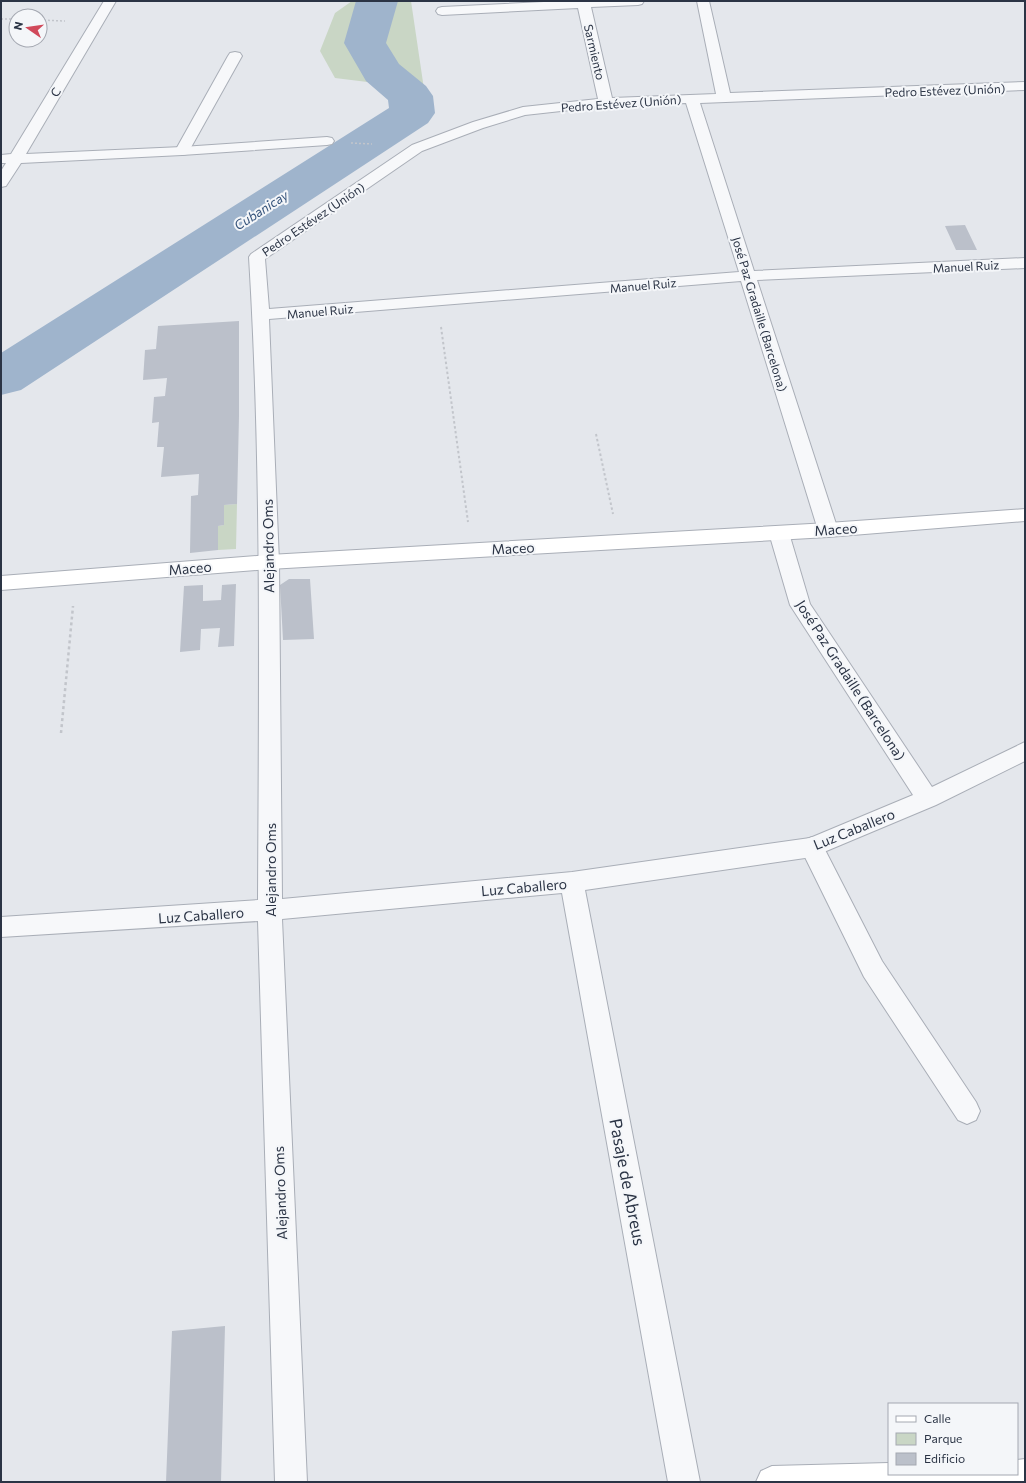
<svg xmlns="http://www.w3.org/2000/svg" width="1026" height="1483" font-family="Commissioner,sans-serif">
<rect width="100%" height="100%" fill="#e4e7ec"/>
<path fill="#c9d6c5" d="M352,1h59l13,88 -89,-11 -15,-27 15,-38z
M237,504l-1,45 -18,1v-24l6,-1v-20z"/>
<g fill="none" stroke-linecap="round" stroke-linejoin="round">
<path fill="#9fb4cc" fill-rule="evenodd" d="M356,1h42l-12,42 13,21 27,22 7,10 2,17 -7,10 -407,267 -20,5v-42l388,-245 -1,-8 -22,-19 -22,-38z"/>
</g>
<path fill="#bbc0ca" d="M965,225l12,25h-21l-11,-24z
M239,321v95l-2,88 -13,1v20l-6,1v24l-28,3 1,-57 7,-1 1,-21 -38,3 3,-30h-7l2,-25 -7,1 2,-26 11,-1 2,-18 -24,2 2,-30 11,-1 2,-23z
M289,579h21l4,60 -31,1 -3,-55z
M236,584l-2,62 -16,1 2,-19 -19,1 -1,21 -20,2 4,-66 19,-1v16l18,-1 1,-15z
M225,1326l-4,156h-55l6,-151z"/>
<g fill="none" stroke-linecap="round" stroke-linejoin="round">
<g stroke="#a9aeb7" stroke-width="2">
<path id="lane" d="M235,52l5,1 2,3 -53,95 -2,3 -5,1 -5,-1 -2,-3 53,-95 2,-3z
M812,837l8,3 62,121 94,141 4,9 -4,9 -9,4 -9,-4 -94,-143 -64,-130 4,-7z"/>
</g>
<g stroke="#a9aeb7" stroke-width="2">
<path id="street" d="M104,1h12l-90,153 156,-7 145,-10 5,1 2,3 -2,3 -5,1 -145,10 -161,8 -15,23 -5,1v-16l5,-8h-5v-8l10,-1z
M564,1h80l-2,3 -4,1 -47,2 21,91 104,-4 -19,-93h12l21,92 295,-11v8l-325,13 54,168 271,-13v10l-268,12 81,250 -3,5 -7,2 -7,-2 -3,-5 -77,-249 -472,38 10,243 3,337 290,-27 238,-34 103,-43 -123,-190 -21,-72 3,-5 7,-2 7,2 3,5 21,71 122,183 93,-45v19l-89,44 -124,52 -227,33 115,592h-32l-106,-589 -280,26 25,563h-32l-17,-561 -257,16v-20l257,-17c1,-214 4,-429 -9,-643l2,-3 161,-109 61,-23 50,-15 75,-8 -20,-91 -136,7 -4,-1 -2,-3 2,-3 4,-1zM686,103l53,169 -470,37 -4,-50 157,-108 61,-23 42,-13 81,-9z"/>
</g>
<g stroke="#a9aeb7" stroke-width="2">
<path id="secondary" d="M1025,509v12l-197,16 -559,32 -268,21v-14l268,-21 559,-32z
M1025,1459v23h-269l5,-11 11,-5 117,-3v11h128v-14z"/>
</g>
<path stroke="#c2c5cb" stroke-width="1.5" stroke-dasharray="2 2" stroke-linecap="butt" d="M1,19h15
M40,20l25,1
M351,143l21,1"/>
<path stroke="#c2c5cb" stroke-width="2" stroke-dasharray="2.5 2.5" stroke-linecap="butt" d="M441,327l27,195
M596,434l17,80"/>
<path stroke="#c2c5cb" stroke-width="2.5" stroke-dasharray="3 3" stroke-linecap="butt" d="M61,733l12,-127"/>
<use href="#lane" fill="#f7f8fa" fill-rule="evenodd"/>
<use href="#street" fill="#f7f8fa" fill-rule="evenodd"/>
<use href="#secondary" fill="#fff" fill-rule="evenodd"/>
</g>
<g text-anchor="middle" dominant-baseline="central" stroke-width="4" stroke-linejoin="round" paint-order="stroke">
<g font-size="12" fill="#2b3445" stroke="#f4f6f9">
<text transform="translate(595 52) rotate(77)">Sarmiento</text>
<text transform="translate(945 90) rotate(-2)">Pedro Estévez (Unión)</text>
<text transform="translate(55 92) rotate(-59)">C</text>
<text transform="translate(621 103) rotate(-4)">Pedro Estévez (Unión)</text>
<text transform="translate(313 219) rotate(-34)">Pedro Estévez (Unión)</text>
<text transform="translate(966 266) rotate(-3)">Manuel Ruiz</text>
<text transform="translate(643 285) rotate(-5)">Manuel Ruiz</text>
<text transform="translate(320 311) rotate(-5)">Manuel Ruiz</text>
<text transform="translate(760 314) rotate(73)">José Paz Gradaille (Barcelona)</text>
</g>
<g font-size="13" font-style="italic" fill="#34527a" stroke="#f4f6f9">
<text transform="translate(261 210) rotate(-33)">Cubanicay</text>
</g>
<g font-size="14" fill="#2b3445" stroke="#f4f6f9">
<text transform="translate(836 529) rotate(-4)">Maceo</text>
<text transform="translate(268 546) rotate(-91)">Alejandro Oms</text>
<text transform="translate(513 548) rotate(-3)">Maceo</text>
<text transform="translate(190 568) rotate(-5)">Maceo</text>
<text transform="translate(851 680) rotate(57)">José Paz Gradaille (Barcelona)</text>
<text transform="translate(854 829) rotate(-22)">Luz Caballero</text>
<text transform="translate(270 870) rotate(-90)">Alejandro Oms</text>
<text transform="translate(524 887) rotate(-5)">Luz Caballero</text>
<text transform="translate(201 915) rotate(-4)">Luz Caballero</text>
<text transform="translate(280 1193) rotate(-92)">Alejandro Oms</text>
</g>
<g font-size="17" fill="#2b3445" stroke="#f4f6f9">
<text transform="translate(628 1182) rotate(79)">Pasaje de Abreus</text>
</g>
</g>
<rect width="1026" height="1483" fill="none" stroke="#2b3445" stroke-width="4"/>
<rect x="888" y="1403" width="130" height="72" fill="#f4f6f9" stroke="#a4a8b1"/>
<rect x="896" y="1416" width="20" height="6" fill="#ffffff" stroke="#a4a8b1"/>
<text x="924" y="1423" font-size="12" fill="#2b3445">Calle</text>
<rect x="896" y="1433" width="20" height="12" fill="#c9d6c5" stroke="#a4a8b1"/>
<text x="924" y="1443" font-size="12" fill="#2b3445">Parque</text>
<rect x="896" y="1453" width="20" height="12" fill="#bbc0ca" stroke="#a4a8b1"/>
<text x="924" y="1463" font-size="12" fill="#2b3445">Edificio</text>
<g transform="translate(28 28) rotate(283)"><circle r="19" fill="#f4f6f9" stroke="#a4a8b1"/>
<path d="M0-3L7 15L0 10L-7 15Z" fill="#d1495b"/>
<text y="-6" font-size="11" font-weight="bold" text-anchor="middle" fill="#2b3445">N</text>
</g>
</svg>
